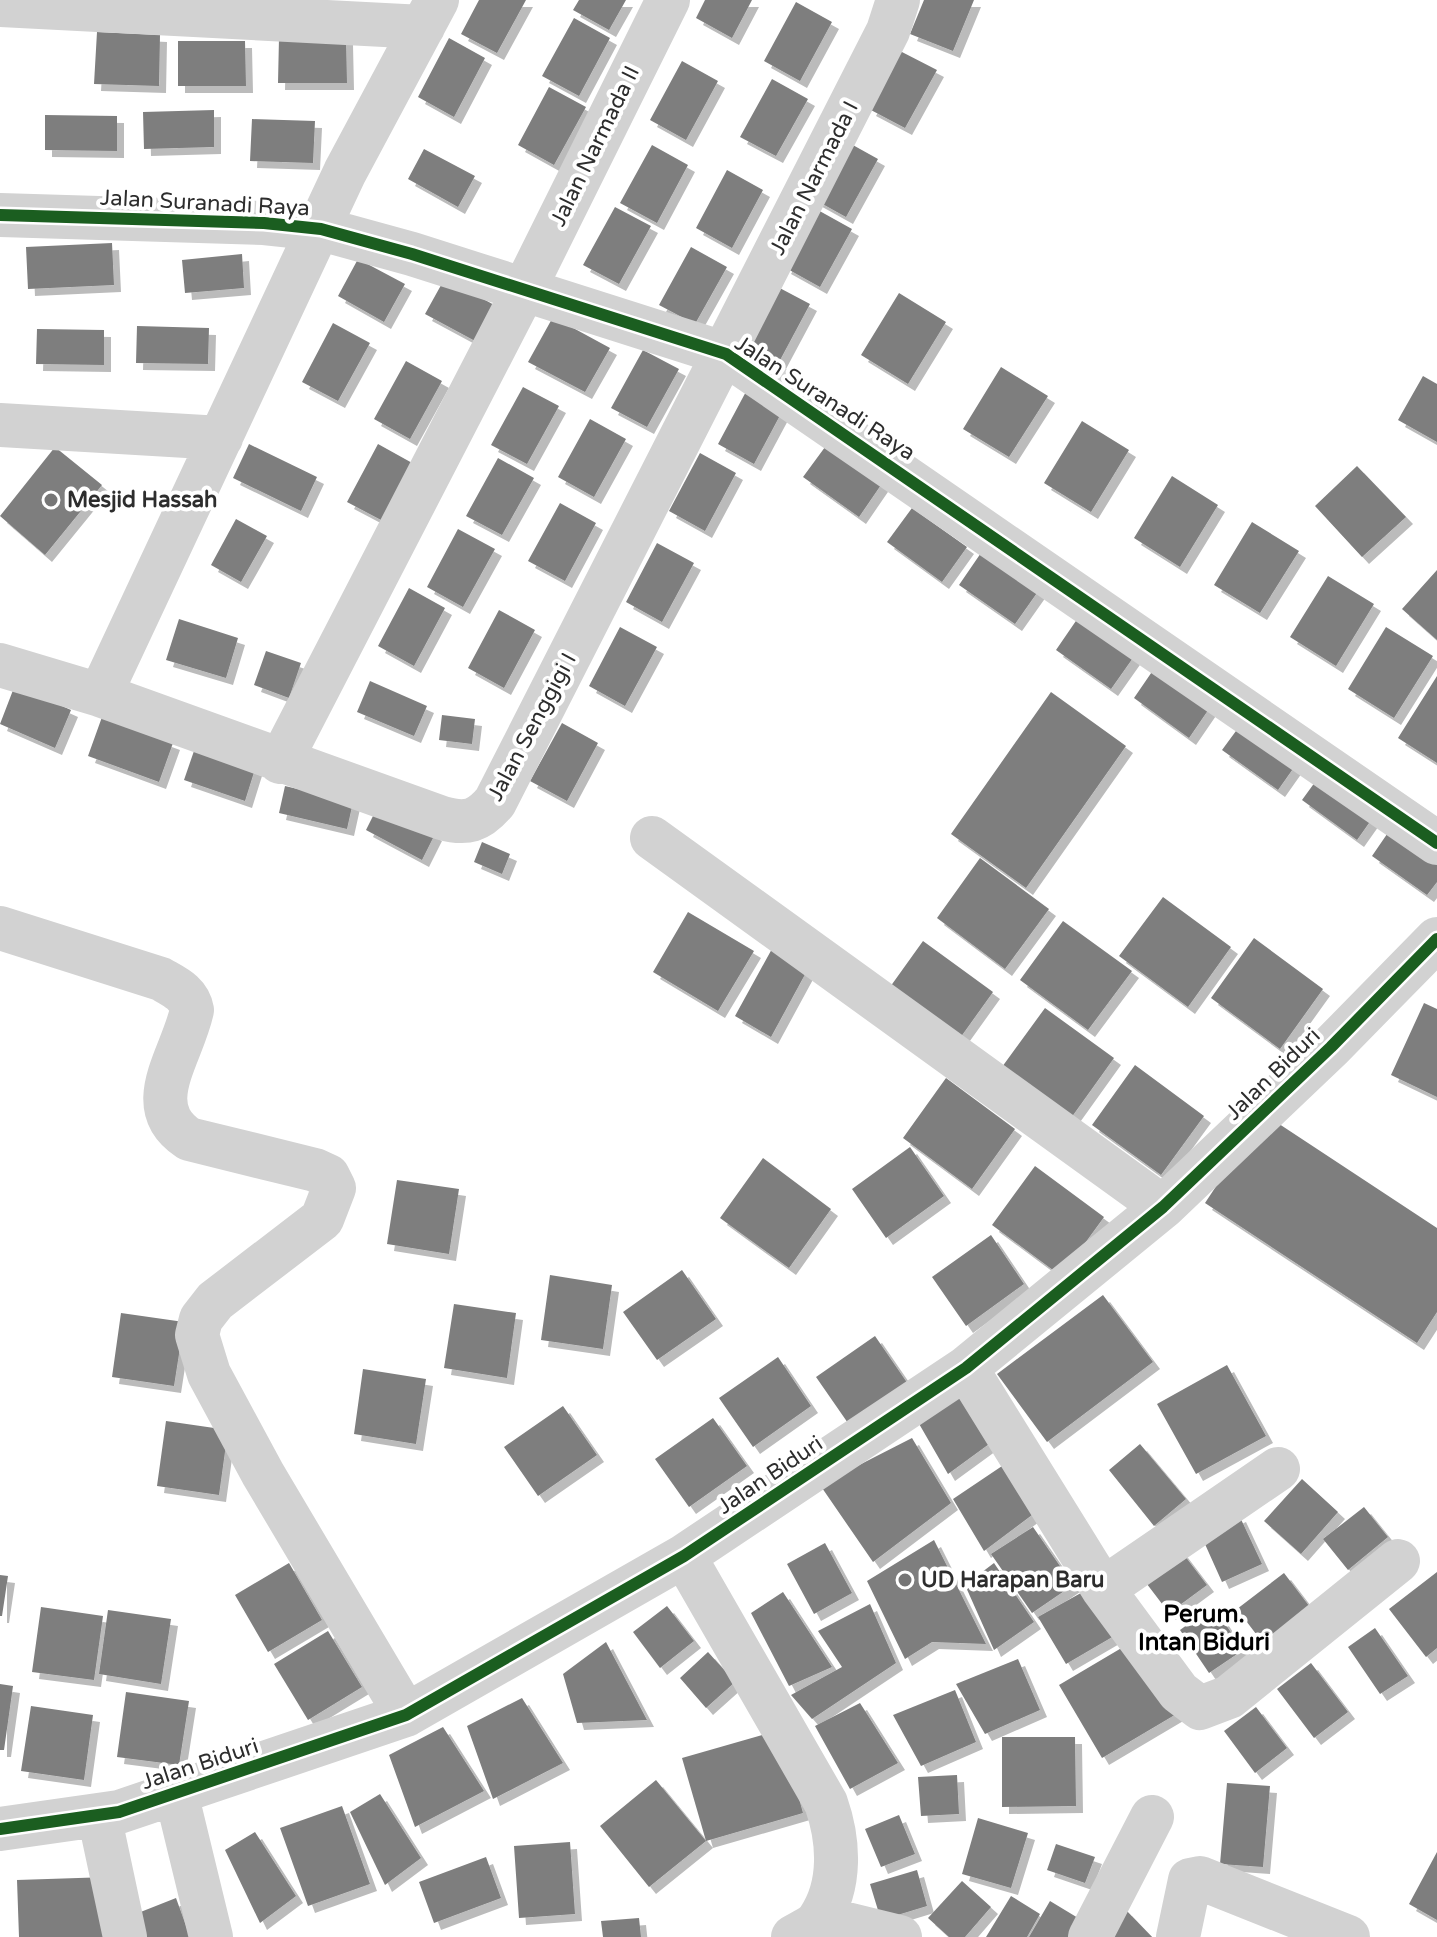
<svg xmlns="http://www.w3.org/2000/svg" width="1437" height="1937" font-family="'Varela Round',sans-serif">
<defs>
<filter id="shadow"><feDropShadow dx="7" dy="7" stdDeviation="0" flood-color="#0004"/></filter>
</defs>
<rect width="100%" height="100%" fill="#fff"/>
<path fill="#7e7e7e" filter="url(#shadow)" d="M479,0h47l-29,53 -36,-19z
M579,0h47l-17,30 -36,-20z
M705,0h47l-20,38 -36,-20z
M924,0h50l-21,51 -43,-17z
M796,2l36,20 -32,59 -36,-20z
M574,18l36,20 -31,58 -37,-20z
M97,32l63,3 -1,51 -65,-2z
M279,38h67l1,45h-69z
M449,38l36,20 -31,59 -36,-20z
M178,41h67l1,45h-68z
M900,51l37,19 -32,58 -36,-19z
M682,61l36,20 -32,59 -36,-20z
M772,79l36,20 -32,57 -36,-19z
M549,87l37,20 -32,58 -36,-20z
M214,110v37l-70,2 -1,-37z
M45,115l72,1v35l-72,-1z
M252,119l63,2 -2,42 -63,-2z
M842,139l36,20 -32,58 -36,-20z
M652,145l36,20 -31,58 -37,-20z
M424,149l51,27 -17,31 -50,-28z
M727,170l36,20 -31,58 -36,-20z
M615,207l36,19 -32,58 -36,-19z
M816,209l36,20 -32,58 -36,-20z
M112,243l2,42 -86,4 -2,-42z
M691,247l36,20 -32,57 -36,-19z
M242,254l2,34 -59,5 -3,-33z
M358,259l47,25 -21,38 -46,-26z
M445,278l51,28 -19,36 -52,-28z
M774,285l36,19 -31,58 -36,-19z
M899,293l47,29 -38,62 -47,-29z
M553,317l57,31 -25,44 -57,-30z
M333,323l37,20 -32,58 -36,-19z
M137,326l72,2 -1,36 -72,-1z
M37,329l67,1v35l-68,-1z
M643,350l36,19 -32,58 -36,-19z
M406,361l36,20 -32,58 -36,-20z
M1001,367l47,29 -39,61 -46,-28z
M1423,376l14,8v58l-39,-22z
M749,386l36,20 -31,58 -36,-20z
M523,387l36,19 -32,58 -36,-19z
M590,419l36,20 -32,58 -36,-20z
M1082,421l47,29 -38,62 -47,-29z
M828,443l55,39 -24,35 -56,-40z
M249,444l68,33 -16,34 -68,-33z
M378,444l36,20 -31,57 -36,-19z
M55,447l47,38 -57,70 -45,-39z
M700,453l36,20 -31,58 -36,-20z
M498,458l36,20 -32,57 -36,-19z
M1357,466l49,51 -44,40 -47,-51z
M1172,476l46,29 -38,62 -46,-29z
M560,503l36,20 -31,58 -37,-20z
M912,508l55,39 -25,35 -55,-40z
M236,519l31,17 -26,46 -30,-17z
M1252,522l47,29 -39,62 -46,-28z
M458,529l37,20 -32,58 -36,-20z
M657,543l37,20 -32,59 -36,-20z
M983,550l56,40 -24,34 -56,-39z
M1437,570v70l-35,-31z
M1328,576l46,28 -38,62 -46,-29z
M409,588l36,20 -31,58 -36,-20z
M499,610l36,20 -31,58 -36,-20z
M1080,615l55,40 -24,34 -55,-39z
M179,619l59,19 -12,40 -60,-18z
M620,627l37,20 -32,59 -36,-20z
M1386,627l47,29 -39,62 -46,-29z
M266,651l35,12 -12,35 -35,-13z
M1158,663l55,40 -24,35 -55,-40z
M1437,676v87l-39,-25z
M370,681l57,25 -13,30 -57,-24z
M15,685l56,25 -16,38 -55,-24z
M1051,692l75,54 -100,142 -75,-54z
M442,715l33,4 -3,25 -33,-4z
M1247,716l55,40 -24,34 -56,-40z
M102,717l71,26 -14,39 -71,-26z
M562,723l36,20 -31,58 -37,-20z
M195,748l60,21 -10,32 -61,-21z
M1326,767l55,39 -24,34 -55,-40z
M285,786l68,16 -6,27 -68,-16z
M379,804l56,30 -13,26 -56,-30z
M1396,821l41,30v31l-10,13 -55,-39z
M482,842l28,12 -8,20 -28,-12z
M980,858l69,51 -44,60 -68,-51z
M1163,897l68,50 -43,60 -69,-51z
M688,912l66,39 -36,60 -65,-39z
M1063,921l69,50 -44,59 -68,-50z
M1254,938l69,51 -43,60 -69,-51z
M923,941l70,51 -43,60 -70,-51z
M773,947l36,20 -38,70 -36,-21z
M1424,1003l13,6v88l-46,-22z
M1045,1008l69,50 -43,60 -69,-51z
M1135,1065l69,51 -43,59 -69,-50z
M946,1078l69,51 -43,60 -69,-51z
M1264,1114l173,114v84l-20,31 -212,-140z
M910,1147l34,49 -58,42 -34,-49z
M763,1158l68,51 -42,59 -69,-50z
M1035,1166l69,51 -43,59 -69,-51z
M397,1180l62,9 -10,65 -62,-10z
M991,1235l33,49 -58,42 -34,-49z
M682,1270l34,49 -59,41 -34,-48z
M550,1275l62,10 -9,64 -62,-9z
M1103,1295l50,67 -106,80 -50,-68z
M454,1304l62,9 -9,65 -63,-10z
M121,1313l63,9 -10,64 -62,-9z
M875,1336l33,48 -58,42 -34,-49z
M778,1357l33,49 -58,41 -34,-49z
M1227,1365l39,71 -70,38 -39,-70z
M363,1369l63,10 -10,65 -62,-10z
M972,1385l28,51 -52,38 -30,-52z
M563,1406l34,49 -59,41 -34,-49z
M713,1418l34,48 -58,41 -34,-48z
M166,1421l62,9 -9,65 -62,-9z
M912,1438l39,65 -78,59 -53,-77z
M1140,1444l46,55 -32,27 -45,-56z
M1008,1462l28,50 -52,39 -31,-52z
M1302,1479l36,33 -37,42 -37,-33z
M1364,1507l24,30 -40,33 -25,-31z
M1239,1515l23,49 -40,18 -22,-49z
M1033,1527l40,58 -41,28 -41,-59z
M934,1540l52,104 -54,-2 -27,17 -38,-78z
M825,1543l27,50 -38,21 -27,-50z
M1175,1543l32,42 -38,28 -32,-42z
M289,1563l33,57 -54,32 -33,-57z
M994,1563l40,59 -40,28 -29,-65z
M1437,1572v76l-11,9 -37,-48z
M1284,1573l32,42 -47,36 -32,-42z
M0,1575l8,1 -6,40h-2z
M1088,1589l26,47 -48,28 -28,-47z
M783,1592l49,75 -43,19 -38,-73z
M870,1604l26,59 -84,56 -21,-24 51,-28 -24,-36z
M667,1606l27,35 -34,27 -27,-36z
M1213,1606l30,44 -34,23 -29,-43z
M41,1607l62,9 -9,64 -62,-8z
M108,1610l63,9 -10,65 -62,-10z
M1375,1628l33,48 -28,18 -32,-47z
M328,1631l34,56 -54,33 -34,-56z
M1135,1640l43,73 -76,45 -43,-73z
M606,1642l41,78 -70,3 -14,-49z
M708,1652l27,30 -29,26 -26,-30z
M1018,1659l22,51 -55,24 -29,-50z
M1311,1663l37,49 -34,26 -37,-49z
M0,1684l13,2 -9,64h-4z
M955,1690l21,52 -55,24 -28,-51z
M126,1692l63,9 -10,64 -62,-8z
M522,1698l41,65 -70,36 -26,-73z
M860,1703l38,60 -48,26 -35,-63z
M31,1706l62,9 -9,65 -63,-9z
M1256,1707l31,41 -32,25 -31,-42z
M443,1727l41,64 -69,36 -26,-72z
M780,1730l23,83 -97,28 -57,46 -49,-61 56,-46 50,61 -24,-83z
M1002,1737h73l1,69 -74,1z
M957,1775l2,39 -38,2 -3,-39z
M1227,1783l43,3 -7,81 -43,-3z
M380,1794l41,64 -36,27 -35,-73z
M342,1806l28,78 -62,22 -28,-78z
M899,1815l16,39 -34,13 -16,-38z
M978,1818l50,15 -17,55 -49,-14z
M255,1832l41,64 -36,27 -35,-73z
M570,1842l5,72 -56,4 -5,-72z
M1056,1844l39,13 -10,26 -38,-13z
M1437,1852v68l-28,-16z
M486,1857l15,41 -67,25 -15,-41z
M917,1870l10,36 -46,14 -11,-36z
M109,1877l3,60h-93l-2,-57z
M962,1881l29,26 -26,30h-16l-21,-19z
M1011,1896l29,18 -13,23h-41z
M176,1898l14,39h-49l-8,-22z
M1050,1901l38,23 -8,13h-51z
M1125,1909l27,28h-38z
M639,1918l2,19h-38l-2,-16z"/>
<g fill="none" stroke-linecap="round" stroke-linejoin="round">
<path stroke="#d2d2d2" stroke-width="44" d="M0,5l423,22
M0,215l264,8 57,6 91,25 314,100 711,489
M0,425l221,13
M0,665l100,30 342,123c25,7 37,3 53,-16l393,-771 10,-31
M100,695l245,-523 92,-172
M280,762l243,-470 145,-292
M652,838l511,369
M0,928l161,51c14,8 28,14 31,31 -10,47 -53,96 -3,129l126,31 13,6 6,12 -12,31 -107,82 -14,18 -4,16 12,39 54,100 143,241
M966,1368l137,221 76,103 21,16 29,-11 169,-136
M684,1556l142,247c13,37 16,82 -7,116 -5,8 -18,13 -26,18
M1103,1589l175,-120
M176,1793l35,144
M99,1815l26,122
M0,1829l119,-17 287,-97 278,-159 282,-188 197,-161 168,-160 106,-108
M818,1921l25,2 57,14
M1090,1937l62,-120
M1178,1937l12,-57 10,-2 148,59"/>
<g stroke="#fff" stroke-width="17">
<path id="cycleway" d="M0,215l264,8 57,6 91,25 314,100 711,489
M0,1829l119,-17 287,-97 278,-159 282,-188 197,-161 168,-160 106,-108"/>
</g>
<use href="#cycleway" stroke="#1b5e20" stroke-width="12"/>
</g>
<g fill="#767676" stroke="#fff" stroke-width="3">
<circle cx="51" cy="500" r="8"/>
<circle cx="905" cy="1580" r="8"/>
</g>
<g text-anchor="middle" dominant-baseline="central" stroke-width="8" stroke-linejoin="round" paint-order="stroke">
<g font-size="22" fill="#2d2d2d" stroke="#fff">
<text transform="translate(595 146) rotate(-64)">Jalan Narmada II</text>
<text transform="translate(814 178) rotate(-63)">Jalan Narmada I</text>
<text transform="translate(205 203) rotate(3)">Jalan Suranadi Raya</text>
<text transform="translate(825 398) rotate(33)">Jalan Suranadi Raya</text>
<text transform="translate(532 727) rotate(-62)">Jalan Senggigi I</text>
<text transform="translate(1273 1074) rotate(-44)">Jalan Biduri</text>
<text transform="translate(770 1475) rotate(-34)">Jalan Biduri</text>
<text transform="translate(200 1764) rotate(-18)">Jalan Biduri</text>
</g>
<g font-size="22" font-weight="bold" fill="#2d2d2d" stroke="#fff" text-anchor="start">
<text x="67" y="500">Mesjid Hassah</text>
<text x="921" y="1580">UD Harapan Baru</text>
</g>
<g font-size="24" font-weight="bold" fill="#000" stroke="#fff">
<text x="1204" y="1614">Perum.<tspan x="1204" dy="28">Intan Biduri</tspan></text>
</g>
</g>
</svg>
